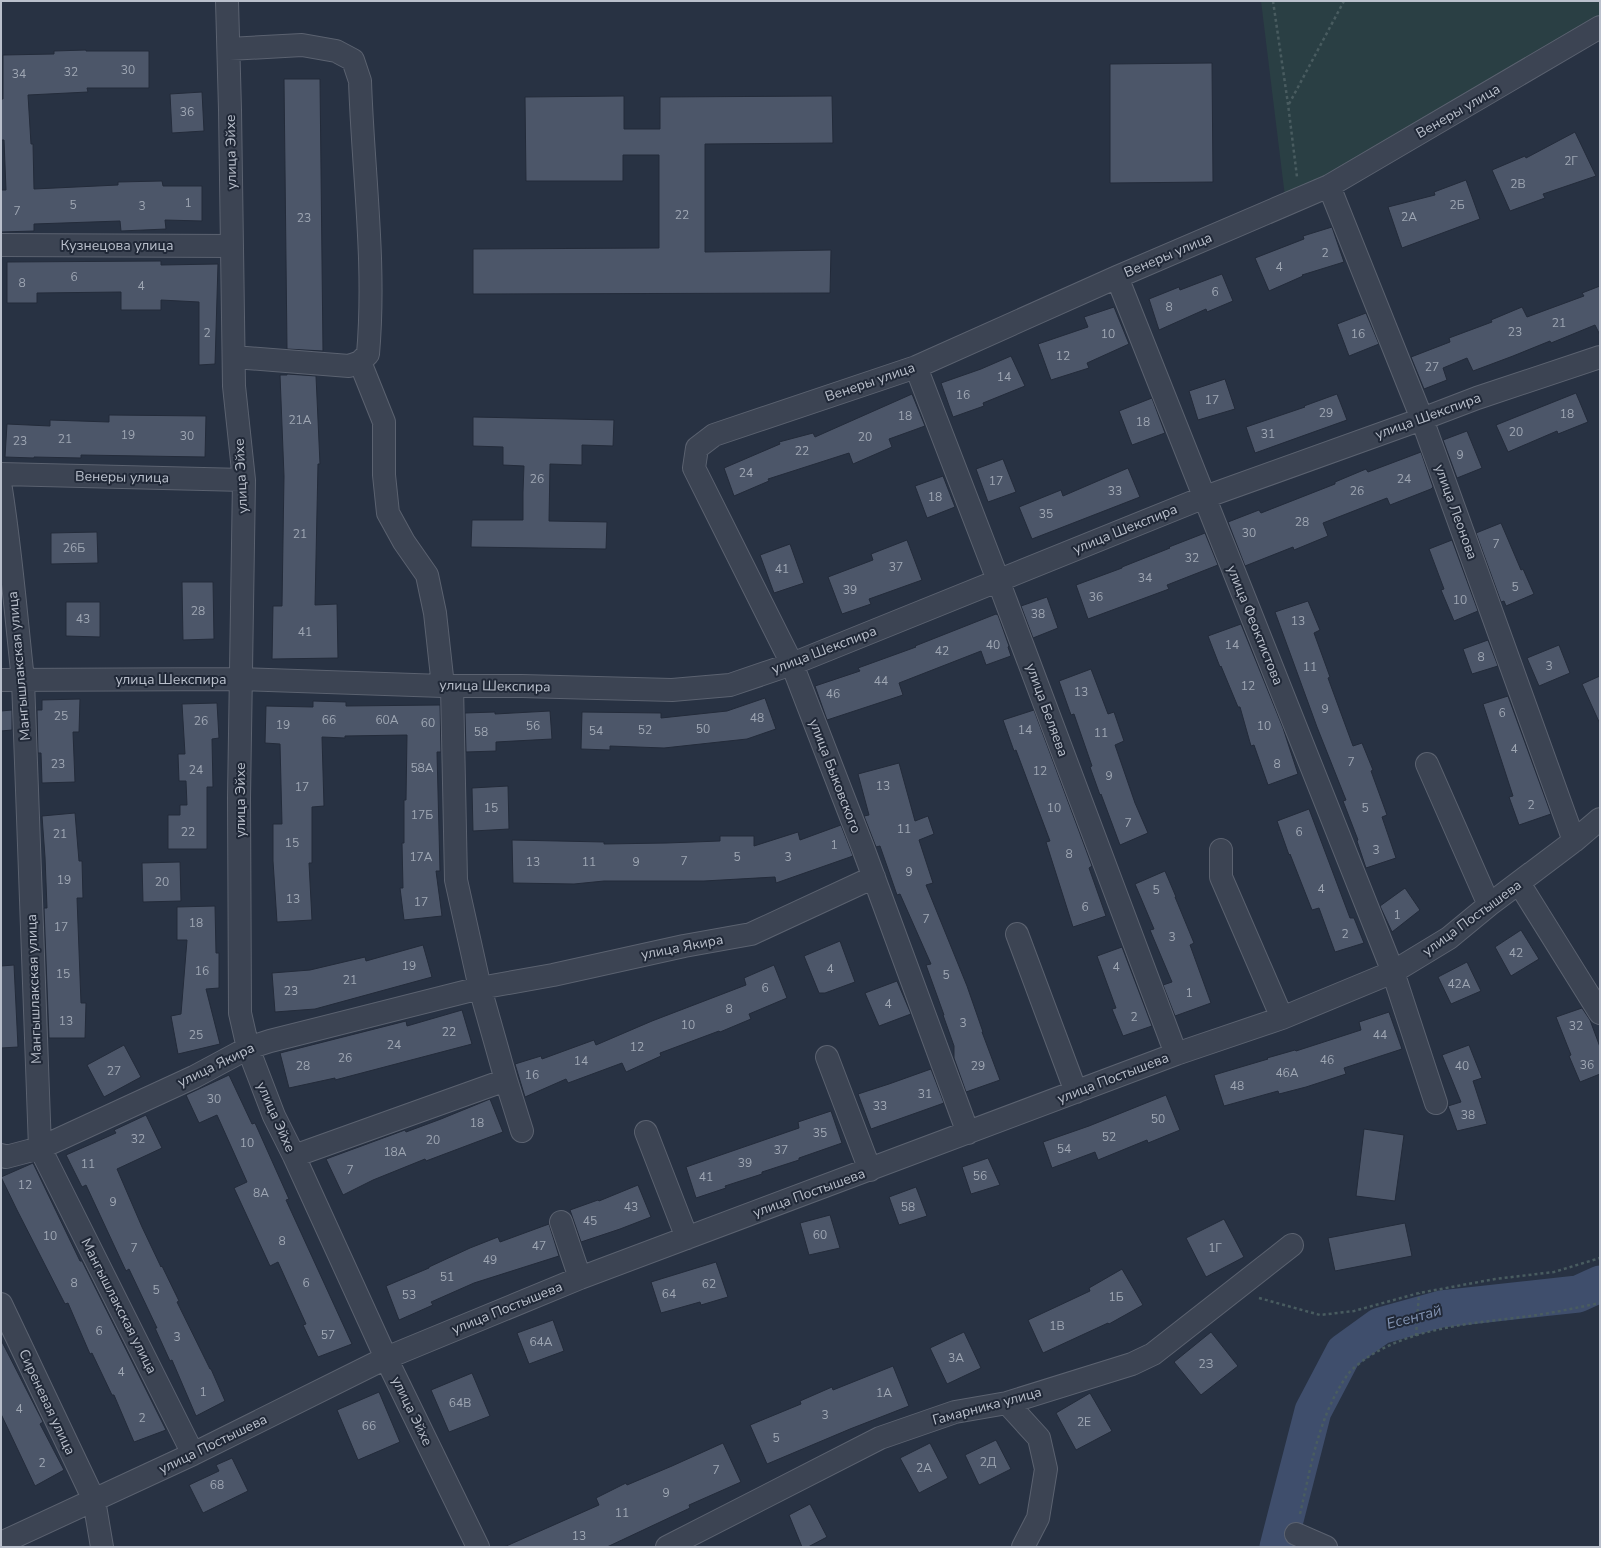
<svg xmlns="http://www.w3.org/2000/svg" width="1601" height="1548" font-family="'Nunito Sans',sans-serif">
<rect width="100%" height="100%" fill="#283243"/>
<path fill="#2a3f44" d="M1261,1h339v25l-314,179z"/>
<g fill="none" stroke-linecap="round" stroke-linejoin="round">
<path stroke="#3f4e6c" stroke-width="37" d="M1278,1547l35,-136 31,-59 36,-26 61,-17 137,-15 22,-10"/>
</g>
<path fill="#4c5669" stroke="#232b3a" d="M86,50v1h63v37h-62l1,4 -60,3 3,49h2l1,45 84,-4v-3l44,-1 1,5h39v35l-37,-1 1,9 -45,2 -1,-10 -86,3v7l-33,1v-42h5l-2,-50h-3v-41h2v-44l51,-1v-3z
M1212,63l1,119 -103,1v-119z
M284,79h36l3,272 -36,-2z
M202,92l2,39 -32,2 -2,-39z
M624,96v33h36v-32l172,-1 1,47 -128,1v108l126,-2 -1,43 -357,1v-45l186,-1v-93h-36v26h-97l-1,-84z
M1575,132l21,44 -53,18 2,4 -35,13 -18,-41 33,-14 1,2z
M1466,180l14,39 -78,29 -14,-41 47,-12 -1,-3z
M1332,227l12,35 -42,13 1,1 -34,15 -14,-33 49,-19 -1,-3z
M161,261v4l57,-1 -3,100 -16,1v-63l-38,-2v10h-40v-18l-84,1v10h-30v-41z
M1222,274l11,27 -26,11 -1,-3 -47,21 -10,-31 30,-12 1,3z
M1600,286v49l-5,-10 -44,18 -1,-2 -37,15 -40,15 -6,-13 -24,10 4,12 -23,9 -13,-32 39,-15 -1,-4 43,-16 -1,-2 31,-13 5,10 57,-21 -2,-3z
M1114,307l15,37 -42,19 2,5 -38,12 -13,-36 50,-17 -4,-10z
M1366,313l13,31 -30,12 -12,-32z
M1011,356l14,30 -42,17 1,3 -31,11 -12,-34 40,-14z
M287,374l29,2 4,88h-2l-3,141 22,-1 1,54 -66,1 1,-53h9l2,-130 -4,-101h7z
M1225,379l10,30 -37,11 -9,-29z
M1576,393l12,29 -30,12 -1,-3 -49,21 -12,-27z
M912,394l13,32 -36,13 3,8 -39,17 -4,-11 -81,26 1,2 -35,15 -10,-28 56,-24 -1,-2 34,-9 2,4z
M1337,394l10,26 -92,33 -9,-26 59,-20 -1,-1z
M1152,398l13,35 -33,12 -13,-34z
M109,415l97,1 -1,41 -124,-2v3l-47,-1v1l-29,-1 2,-33 43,2v-6l59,2z
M473,417l141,3 -1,26 -31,-1v20l-32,-1 -1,57 58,1 -1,27 -135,-2 1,-27h51v-28l1,-26 -21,-1v-18l-30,-1z
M1467,431l15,37 -25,10 -14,-38z
M1421,452l12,35 -2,2 -41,16 -3,-7 -64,25 5,13 -34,14 -1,-3 -48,19 -17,-44 31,-12 2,3 74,-29v-2l31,-13 2,3z
M1003,459l13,33 -28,10 -12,-33z
M1128,468l12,29 -108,42 -13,-32 42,-17 2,6z
M943,476l12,31 -28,11 -12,-32z
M1501,523l20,47 2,-1 11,25 -28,12 -2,-5 -3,1 -25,-69z
M97,532l1,31 -47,1v-31z
M1205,533l13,32 -51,20 2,4 -81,30 -12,-34 46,-17v-1l48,-19 -1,-1z
M907,540l15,40 -53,19 2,5 -29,10 -14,-37 45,-17 -2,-6z
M1452,540l26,71 -24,10 -13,-31 3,-1 -15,-40z
M790,544l14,39 -30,10 -14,-38z
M182,582h31l1,57 -31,1z
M1047,597l11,31 -25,10 -12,-32z
M1308,601l12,29 -6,3 16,44 -2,1 25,68 9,-3 11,27 -2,1 16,44 -5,2 14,41 -30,10 -9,-27 1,-1 -15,-39 3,-1 -29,-73 -42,-115z
M66,602h34v35l-34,-1z
M996,614l2,1 11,31 -1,1 3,9 -25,9 -5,-14 -82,32 4,12 -76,25 -12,-34 45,-15 -2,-3 58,-21 -1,-1z
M1241,624l42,104 15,46 -30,11 -14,-40 -3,1 -11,-39h-2l-17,-41 -1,1 -12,-31z
M1488,640l10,26 -26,8 -9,-25z
M1559,645l11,28 -31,13 -12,-28z
M1091,669l17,45 6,-2 10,29 -9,4 20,58 13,30 -28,12 -19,-51 -1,1 -10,-28 2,-1 -18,-52 -3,1 -12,-34z
M1600,676v48l-18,-40z
M1508,696l43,118 -32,11 -10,-28 4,-1 -30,-92z
M765,698l11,31 -29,10 -83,9 -54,-2v4l-29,-1 1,-37 79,1v5l66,-7z
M80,699l-1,33h-6l2,50 -33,1 -1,-30h-3l-1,-43h5v-10z
M313,701l33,1v4l94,-1 1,47h-4l3,119h-4l6,45 -38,4 -4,-32h3l-1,-45h2v-43h2l1,-65 -62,1v2l-23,-1 2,69 -12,1v56h-3l3,57 -35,2 -4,-61v-37h9l-2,-80 -15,-1 1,-37 47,1z
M217,703l2,35 -7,1 1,48h-6v62h-39v-34h12v-10h7l-1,-24h-7l-1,-27h7l-3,-50z
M12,710v20l-11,1v-20z
M1034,710l58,156 -3,2 17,48 -33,11 -27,-85 4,-1 -34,-91 -2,1 -11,-31z
M550,711l2,28 -56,3v9l-30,1 -1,-39 30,-1v2z
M899,763l16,58 13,-5 6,18 -15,6 14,43 -7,2 41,101 16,46h-1l18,48 -34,12 -12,-34v-12l-11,-31h1l-18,-50 5,-1 -31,-70 -3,1 -17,-49 -4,1 -12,-31 5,-1 -11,-41z
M508,786l1,43 -36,2 -1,-43z
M1309,809l41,109h4l10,25 -29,9 -16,-44 -7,2 -22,-56 -1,1 -12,-34z
M75,813l4,48h3l1,37h-6l4,105h5l-1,35h-36l-5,-130h3l-2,-51 -3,-41z
M841,825l12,31 -77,27 -1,-6 -71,4h-100l-30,3 -61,-1 -1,-43 92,2v2l63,-1 53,-2v-5h34v10l44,-14 2,8z
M180,862l1,39 -38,1 -1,-39z
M1165,871l11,26h-1l19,46 -4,2 21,58 -36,13 -12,-31 9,-3 -22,-52 4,-1 -19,-45z
M1405,888l15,22 -28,22 -12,-26z
M215,906l1,47h3v35l-13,1 14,55 -42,10 -7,-38 10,-2 6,-74h-10v-33z
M1521,930l18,29 -28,17 -16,-29z
M840,941l15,41 -30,11h-6l-15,-37z
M423,945l9,32 -117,32 -40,3 -3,-39 38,-3 55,-13 1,4z
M1122,947l30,79 -29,10 -11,-27 4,-1 -19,-52z
M1467,962l14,29 -30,13 -13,-27z
M14,965l4,82 -17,1v-82z
M774,965l13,33 -38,16 2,5 -31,13 -1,-1 -59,22 1,3 -35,16 -4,-9 -54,20 -2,-4 -41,18 -10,-33 26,-8 1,3 52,-19 2,5 56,-24 94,-36 -2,-7z
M897,981l14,33 -32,12 -14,-33z
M1582,1008l8,12 10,27v27l-20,8 -11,-26 2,-1 -15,-38z
M462,1010l10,34 -137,36v-2l-46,10 -9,-35 126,-32 1,5z
M1389,1012l13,37 -58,19 2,6 -40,13 -27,7 -1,-3 -54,15 -10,-31 54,-16 -1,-1 28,-8 1,1 65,-21 -2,-8z
M124,1045l17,32 -37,20 -17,-32z
M1469,1045l13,33 -9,3 14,43 -30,7 -9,-25 13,-4 -19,-47z
M931,1069l13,34 -73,26 -13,-35 31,-10z
M229,1075l23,49 3,-1 34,76 -3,1 66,144 -34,13 -15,-32 3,-1 -28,-62 -8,4 -36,-78 13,-6 -30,-67 -18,8 -13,-28z
M1166,1095l14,35 -32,13 -1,-3 -49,20 -3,-8 -43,16 -9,-26 46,-16z
M490,1099l13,33 -77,29 -1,-2 -52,21 -30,15 -17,-36 79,-29 1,2 35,-13z
M831,1111l11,32 -43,15v2l-37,12v2l-37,12 1,2 -30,10 -10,-31 113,-39 -1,-6z
M146,1115l16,33 -45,21 25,58 19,40 1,-1 17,35 -2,1 33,67h1l14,32 -29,15 -24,-56 -2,1 -15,-33h2l-28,-59 -3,2 -40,-86 -4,2 -16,-32 50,-22 -2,-3z
M1364,1129l40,6 -9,66 -39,-5z
M988,1158l12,27 -29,9 -9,-27z
M33,1163l47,98h2l84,169 -32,12 -20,-47h-2l-20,-42 -2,1 -22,-51 -3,1 -48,-94 -16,-33z
M638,1185l13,32 -31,12 -39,13 -11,-32 28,-10 1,1z
M916,1187l11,29 -28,9 -10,-28z
M830,1215l10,33 -31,7 -9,-32z
M1224,1219l20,38 -38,20 -20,-39z
M1405,1223l7,33 -77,15 -7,-33z
M549,1224l10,32 -85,27 -43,19 2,3 -34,15 -13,-34 43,-18v-1l41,-19 28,-11 2,5z
M716,1262l12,35 -27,8 -1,-3 -39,11 -10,-31z
M1122,1269l21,36 -34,19 -1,-1 -65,30 -15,-33 62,-29 -1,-3z
M553,1320l11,31 -35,13 -12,-31z
M964,1332l17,36 -34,16 -17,-36z
M1211,1332l27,34 -37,29 -27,-33z
M1,1340l42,82 -3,2 24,46 -29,16 -34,-72z
M893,1366l16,40 -59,23 -83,35 -17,-39 51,-21 -1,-3 32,-14 1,3z
M472,1373l18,43 -41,16 -18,-42z
M379,1392l21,50 -42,18 -21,-50z
M1090,1393l22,38 -36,19 -20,-37z
M996,1440l15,29 -32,16 -14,-30z
M723,1443l18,39 -52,23 1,3 -83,39h-103l95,-42 -3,-7 30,-15 1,2 45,-19z
M930,1443l18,35 -29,15 -19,-35z
M232,1458l16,33 -45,22 -14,-28 30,-14 -3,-6z
M810,1504l17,33 -19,10h-6l-13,-32z"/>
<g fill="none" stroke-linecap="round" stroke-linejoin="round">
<g stroke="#5b6270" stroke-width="24">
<path id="minor" d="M227,1l3,109 4,276 10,94 -5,318 1,215 8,35 26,68 20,40 92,202 92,189
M229,49l73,-4 34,6 17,9 7,21c3,91 16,182 8,273l-8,8 -11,4 -115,-9
M1329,186l93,233 152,422
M1,245l231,1
M1117,277l276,695 43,131
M360,362l24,60v53l4,38 16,29 23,33 8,38 8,73
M916,367l82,213 178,474
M1,474l243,6
M1,489c10,63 15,127 22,191l17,468 153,306
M1,680l240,-1 202,7h79l150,4 58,-5 62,-21 413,-167 217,-78 55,-21 123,-41
M1427,764l62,141
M1221,850v27l61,141
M1519,883l81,130
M1017,934l59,158
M827,1057l43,113
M506,1080l16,51
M646,1132l41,106
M968,1133l-105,-285 -71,-184 -98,-196 3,-20 17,-13 202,-68 201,-90 212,-91 271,-159
M1,1155l5,2 34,-9 154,-71 54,-29 22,-7 210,-53 73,-13 131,-29 67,-12 123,-57
M294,1156l212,-76 -26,-92 -24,-108 -4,-194
M561,1222l19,56
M1,1304l93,196 8,47
M1007,1403l32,35 7,31 -8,49 -15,29
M1296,1534l30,13
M1,1543l192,-89 193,-96 194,-80 596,-224 106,-36 111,-46 56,-34 40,-33 85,-64 26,-22
M667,1547l213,-109 75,-26 52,-9 125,-39 21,-10 139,-109"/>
</g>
<path stroke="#495c60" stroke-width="2.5" stroke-dasharray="3 3" stroke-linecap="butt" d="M1273,1l15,103 9,73
M1289,104l55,-103
M1259,1298l61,17 34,-4 65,-18 76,-14 59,-7 46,-14
M1416,1336l3,-43
M1300,1514c11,-47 18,-96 46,-137 5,-8 15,-15 22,-20 50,-32 113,-34 169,-42 21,-3 42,-8 63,-12"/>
<use href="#minor" stroke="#3c4453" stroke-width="22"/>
</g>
<g text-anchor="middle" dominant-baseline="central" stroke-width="4" stroke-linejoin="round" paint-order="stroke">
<g font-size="12" fill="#9ea6b3">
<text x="128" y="70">30</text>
<text x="71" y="72">32</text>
<text x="19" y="74">34</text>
<text x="187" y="112">36</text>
<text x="1571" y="161">2Г</text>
<text x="1518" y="184">2В</text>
<text x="188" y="203">1</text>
<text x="73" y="205">5</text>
<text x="1457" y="205">2Б</text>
<text x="142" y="206">3</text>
<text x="17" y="211">7</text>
<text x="682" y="215">22</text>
<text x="1409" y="217">2А</text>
<text x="304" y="218">23</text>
<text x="1325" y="253">2</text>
<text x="1279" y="267">4</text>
<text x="74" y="277">6</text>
<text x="22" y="283">8</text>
<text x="141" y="286">4</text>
<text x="1215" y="292">6</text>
<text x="1169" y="307">8</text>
<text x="1559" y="323">21</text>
<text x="1515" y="332">23</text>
<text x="207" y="333">2</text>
<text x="1108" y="334">10</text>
<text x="1358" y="334">16</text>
<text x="1063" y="356">12</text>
<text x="1432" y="367">27</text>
<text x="1004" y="377">14</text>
<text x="963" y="395">16</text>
<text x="1212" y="400">17</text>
<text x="1326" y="413">29</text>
<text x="1567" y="414">18</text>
<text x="905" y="416">18</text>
<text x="300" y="420">21А</text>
<text x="1143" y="422">18</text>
<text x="1516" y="432">20</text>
<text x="1268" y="434">31</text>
<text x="128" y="435">19</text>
<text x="187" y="436">30</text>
<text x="865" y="437">20</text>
<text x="65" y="439">21</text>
<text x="20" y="441">23</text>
<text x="802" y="451">22</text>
<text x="1460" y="455">9</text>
<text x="746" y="473">24</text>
<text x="537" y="479">26</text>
<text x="1404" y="479">24</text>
<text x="996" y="481">17</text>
<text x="1115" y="491">33</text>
<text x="1357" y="491">26</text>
<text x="935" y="497">18</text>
<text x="1046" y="514">35</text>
<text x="1302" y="522">28</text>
<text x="1249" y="533">30</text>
<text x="300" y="534">21</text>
<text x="1496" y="544">7</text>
<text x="74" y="548">26Б</text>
<text x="1192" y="558">32</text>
<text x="896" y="567">37</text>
<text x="782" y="569">41</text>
<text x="1145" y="578">34</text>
<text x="1515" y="587">5</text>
<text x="850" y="590">39</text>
<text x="1096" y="597">36</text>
<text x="1460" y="600">10</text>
<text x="198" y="611">28</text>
<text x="1038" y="614">38</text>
<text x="83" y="619">43</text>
<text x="1298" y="621">13</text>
<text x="305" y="632">41</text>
<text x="993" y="645">40</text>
<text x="1232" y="645">14</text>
<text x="942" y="651">42</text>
<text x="1481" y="657">8</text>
<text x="1549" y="666">3</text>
<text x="1310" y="667">11</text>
<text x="881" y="681">44</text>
<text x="1248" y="686">12</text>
<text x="1081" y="692">13</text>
<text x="833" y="694">46</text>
<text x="1325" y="709">9</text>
<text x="1502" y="713">6</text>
<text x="61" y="716">25</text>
<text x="757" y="718">48</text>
<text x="329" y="720">66</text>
<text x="387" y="720">60А</text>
<text x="201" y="721">26</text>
<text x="428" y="723">60</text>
<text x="283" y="725">19</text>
<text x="533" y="726">56</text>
<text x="1264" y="726">10</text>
<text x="703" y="729">50</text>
<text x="645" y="730">52</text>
<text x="1025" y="730">14</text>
<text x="596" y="731">54</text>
<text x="481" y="732">58</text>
<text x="1101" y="733">11</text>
<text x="1514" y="749">4</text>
<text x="1351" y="762">7</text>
<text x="58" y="764">23</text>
<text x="1277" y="764">8</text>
<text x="422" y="768">58А</text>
<text x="196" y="770">24</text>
<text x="1040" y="771">12</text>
<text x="1109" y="776">9</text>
<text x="883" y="786">13</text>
<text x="302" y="787">17</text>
<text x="1531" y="805">2</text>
<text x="491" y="808">15</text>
<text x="1054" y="808">10</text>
<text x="1365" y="808">5</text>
<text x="422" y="815">17Б</text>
<text x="1128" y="823">7</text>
<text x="904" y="829">11</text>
<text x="188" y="832">22</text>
<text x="1299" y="832">6</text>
<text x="60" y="834">21</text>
<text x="292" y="843">15</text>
<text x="834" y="845">1</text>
<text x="1376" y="850">3</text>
<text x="1069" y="854">8</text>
<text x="421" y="857">17А</text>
<text x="737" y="857">5</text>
<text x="788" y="857">3</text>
<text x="684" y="861">7</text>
<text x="533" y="862">13</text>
<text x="589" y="862">11</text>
<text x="636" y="862">9</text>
<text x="909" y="872">9</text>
<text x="64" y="880">19</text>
<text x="162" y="882">20</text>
<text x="1321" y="889">4</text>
<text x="1156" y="890">5</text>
<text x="293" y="899">13</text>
<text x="421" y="902">17</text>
<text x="1085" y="907">6</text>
<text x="1397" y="915">1</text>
<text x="926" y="919">7</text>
<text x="196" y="923">18</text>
<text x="61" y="927">17</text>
<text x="1345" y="934">2</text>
<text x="1172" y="937">3</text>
<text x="1516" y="953">42</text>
<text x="409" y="966">19</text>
<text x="1116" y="967">4</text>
<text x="830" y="969">4</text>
<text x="202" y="971">16</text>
<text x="63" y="974">15</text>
<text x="946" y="975">5</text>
<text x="350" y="980">21</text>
<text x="1459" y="984">42А</text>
<text x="765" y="988">6</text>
<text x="291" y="991">23</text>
<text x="1189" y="993">1</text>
<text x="888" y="1004">4</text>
<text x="729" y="1009">8</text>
<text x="1134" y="1017">2</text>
<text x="66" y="1021">13</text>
<text x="963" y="1023">3</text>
<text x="688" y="1025">10</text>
<text x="1576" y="1026">32</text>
<text x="449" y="1032">22</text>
<text x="196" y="1035">25</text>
<text x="1380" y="1035">44</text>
<text x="394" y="1045">24</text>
<text x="637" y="1047">12</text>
<text x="345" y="1058">26</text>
<text x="1327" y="1060">46</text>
<text x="581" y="1061">14</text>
<text x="1587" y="1065">36</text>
<text x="303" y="1066">28</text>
<text x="978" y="1066">29</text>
<text x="1462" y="1066">40</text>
<text x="114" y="1071">27</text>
<text x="1287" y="1073">46А</text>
<text x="532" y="1075">16</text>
<text x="1237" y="1086">48</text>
<text x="925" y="1094">31</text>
<text x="214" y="1099">30</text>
<text x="880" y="1106">33</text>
<text x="1468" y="1115">38</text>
<text x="1158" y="1119">50</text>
<text x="477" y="1123">18</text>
<text x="820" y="1133">35</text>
<text x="1109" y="1137">52</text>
<text x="138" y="1139">32</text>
<text x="433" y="1140">20</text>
<text x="247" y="1143">10</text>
<text x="1064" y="1149">54</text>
<text x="781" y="1150">37</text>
<text x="395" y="1152">18А</text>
<text x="745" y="1163">39</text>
<text x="88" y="1164">11</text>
<text x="350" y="1170">7</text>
<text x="980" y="1176">56</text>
<text x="706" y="1177">41</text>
<text x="25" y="1185">12</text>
<text x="261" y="1193">8А</text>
<text x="113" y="1202">9</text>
<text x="631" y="1207">43</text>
<text x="908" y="1207">58</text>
<text x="590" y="1221">45</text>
<text x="820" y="1235">60</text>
<text x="50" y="1236">10</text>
<text x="282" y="1241">8</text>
<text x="539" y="1246">47</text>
<text x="134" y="1248">7</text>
<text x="1215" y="1248">1Г</text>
<text x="490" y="1260">49</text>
<text x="447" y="1277">51</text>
<text x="74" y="1283">8</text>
<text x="306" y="1283">6</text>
<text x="709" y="1284">62</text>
<text x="156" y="1290">5</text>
<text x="669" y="1294">64</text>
<text x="409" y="1295">53</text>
<text x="1116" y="1297">1Б</text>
<text x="1057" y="1326">1В</text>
<text x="99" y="1331">6</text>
<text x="328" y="1335">57</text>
<text x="177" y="1337">3</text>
<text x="541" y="1342">64А</text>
<text x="956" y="1358">3А</text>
<text x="1206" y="1364">2З</text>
<text x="121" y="1372">4</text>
<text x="203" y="1392">1</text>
<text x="884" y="1393">1А</text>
<text x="460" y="1403">64В</text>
<text x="19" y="1409">4</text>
<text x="825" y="1415">3</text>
<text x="142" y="1418">2</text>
<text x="1084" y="1422">2Е</text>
<text x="369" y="1426">66</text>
<text x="776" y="1438">5</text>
<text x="988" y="1462">2Д</text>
<text x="42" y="1463">2</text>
<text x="924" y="1468">2А</text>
<text x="716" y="1470">7</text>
<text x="217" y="1485">68</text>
<text x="666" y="1493">9</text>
<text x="622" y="1513">11</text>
<text x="579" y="1536">13</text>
</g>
<g font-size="14" fill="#bac0cc" stroke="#212938">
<text transform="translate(1458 111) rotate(-30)">Венеры улица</text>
<text transform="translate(231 152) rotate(-91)">улица Эйхе</text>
<text x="117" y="245">Кузнецова улица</text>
<text transform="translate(1168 255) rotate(-23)">Венеры улица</text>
<text transform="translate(870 382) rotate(-19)">Венеры улица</text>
<text transform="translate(1428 416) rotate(-20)">улица Шекспира</text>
<text transform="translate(241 476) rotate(-93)">улица Эйхе</text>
<text transform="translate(122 477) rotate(1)">Венеры улица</text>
<text transform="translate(1456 512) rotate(70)">улица Леонова</text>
<text transform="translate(1125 529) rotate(-22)">улица Шекспира</text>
<text transform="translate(1255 625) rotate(68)">улица Феоктистова</text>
<text transform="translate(824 650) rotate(-21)">улица Шекспира</text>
<text transform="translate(19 666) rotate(-95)">Мангышлакская улица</text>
<text x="171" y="679">улица Шекспира</text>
<text transform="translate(495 686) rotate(1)">улица Шекспира</text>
<text transform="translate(1047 710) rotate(70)">улица Беляева</text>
<text transform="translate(835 776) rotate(69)">улица Быковского</text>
<text transform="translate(240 800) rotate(-90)">улица Эйхе</text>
<text transform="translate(1472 918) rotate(-36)">улица Постышева</text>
<text transform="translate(682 947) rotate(-11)">улица Якира</text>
<text transform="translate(34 989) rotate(-92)">Мангышлакская улица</text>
<text transform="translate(216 1065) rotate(-26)">улица Якира</text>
<text transform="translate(1113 1078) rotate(-21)">улица Постышева</text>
<text transform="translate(276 1117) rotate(66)">улица Эйхе</text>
<text transform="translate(809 1193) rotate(-20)">улица Постышева</text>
<text transform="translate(119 1306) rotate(63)">Мангышлакская улица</text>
<text transform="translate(507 1308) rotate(-22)">улица Постышева</text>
<text transform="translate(47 1402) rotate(65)">Сиреневая улица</text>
<text transform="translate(987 1406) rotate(-15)">Гамарника улица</text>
<text transform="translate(412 1411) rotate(64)">улица Эйхе</text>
<text transform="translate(213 1444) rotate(-26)">улица Постышева</text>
</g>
<g font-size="15" font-style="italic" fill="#8293b2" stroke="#212938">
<text transform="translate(1414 1317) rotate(-15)">Есентай</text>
</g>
</g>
<rect width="1601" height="1548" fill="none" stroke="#bac0cc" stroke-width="4"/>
</svg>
